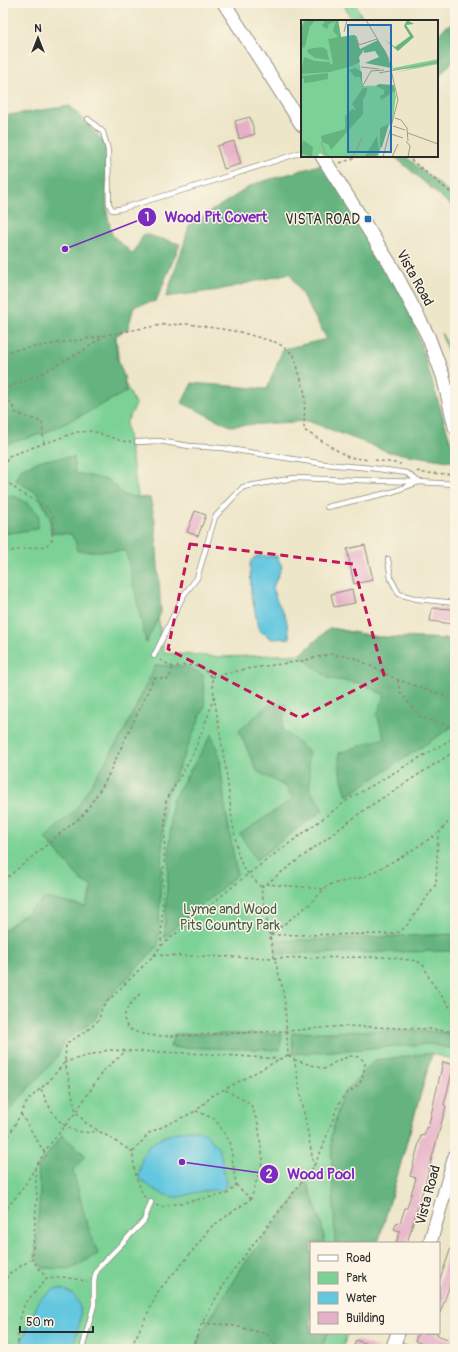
<svg xmlns="http://www.w3.org/2000/svg" width="458" height="1352" font-family="Pangolin,sans-serif">
<rect width="100%" height="100%" fill="#fcf5e5"/>
<filter id="ink" filterUnits="userSpaceOnUse"><feTurbulence type="fractalNoise" baseFrequency=".025" numOctaves="2"/><feDisplacementMap in="SourceGraphic" scale="8" xChannelSelector="R" yChannelSelector="G"/><feConvolveMatrix kernelMatrix="1 2 1 2 8 2 1 2 1" color-interpolation-filters="sRGB"/></filter>
<filter id="wash" filterUnits="userSpaceOnUse"><feTurbulence type="fractalNoise" baseFrequency=".012" numOctaves="4" result="noise"/><feDisplacementMap in="SourceGraphic" scale="16" xChannelSelector="R" yChannelSelector="G"/><feGaussianBlur stdDeviation="0.9" result="paint"/><feColorMatrix in="noise" values="0 0 0 0 0 0 0 0 0 0 0 0 0 0 0 0 0 1.4 0 .05"/><feComposite in="paint" operator="in"/></filter>
<g filter="url(#wash)">
<rect width="100%" height="100%" fill="#ede6c9"/>
<path fill="#7cd296" stroke="#547e60" d="M343,3h12l9,18h-12z
M70,106l33,110 17,158 16,31 -10,18 38,230 59,4 78,-3 29,-26 48,9 77,2v421l-23,-6 -54,189h-67v90h37l-6,16h-339v-1233z
M441,333l14,24v16l-1,-5z"/>
<path fill="#65b47f" stroke="#487055" d="M451,24l4,1v31l-2,5 -15,16 -1,-40 7,-9z
M70,106l36,38 1,69 5,22 21,19 11,-20 36,10 -24,57 -22,5 -6,23 -13,7 2,22 7,18 2,16 -40,21 -41,20 -42,12v-329z
M394,156h11l50,41v12z
M323,164l80,123 52,169v6l-66,-10 -81,-31 -78,5 -48,-23 10,-20 75,6 16,-40 44,-10 -37,-66 -71,17 -53,7 18,-53 5,-19 65,-41z
M74,457l1,16 34,7 16,16 25,2 5,22 6,92 -15,31 -20,-92h-49l-1,-8 -5,-9 -20,-1 -1,-15 -12,-24 -23,-14 5,-11 22,-9z
M3,495c15,0 28,9 36,20l-2,14 -34,5z
M330,628l48,9 77,2v86l-108,71 -8,-28v-15l45,-15 -7,-23 8,-20 -25,-12 -30,-4 -21,-16 -8,-9z
M156,665l31,2 16,8 2,31 -41,96 -6,144 -58,61 -5,13 -30,20 -8,17 -54,60v-186l43,-33 39,9 8,-20 -11,-6 -37,-43 31,-29 47,-76z
M286,704l-4,25 26,22 2,38 13,21 -67,50 -16,-26 53,-35 -7,-12 -29,-16 -18,-40 29,-26z
M212,734l8,25 5,47 12,69 -73,63 8,-137z
M455,934v17l-179,3 -1,-13z
M360,1031h71l24,3v15l-26,-5 -136,10 -1,-21z
M174,1034h108l-2,16 -110,-3z
M432,1053l-54,190h-43l-4,-107 11,-41 33,-35z
M62,1135l24,21 -13,14 13,51 12,33 -27,15 -28,-1 -8,-11 5,-64 -2,-26z
M307,1182l15,44 3,17h-14v90h17l-7,16h-126l4,-12 40,-66z"/>
<path fill="#63c7e0" stroke="#477986" d="M256,556h21l5,11 -9,20 3,12 10,19 4,20 -18,1 -13,-9 -8,-37 -1,-30z
M187,1130h9l10,4 13,15 2,6 5,29 -3,6c-8,0 -17,0 -25,2 -7,1 -14,5 -21,5 -13,0 -30,-11 -38,-20 1,-6 1,-13 3,-18 6,-20 28,-25 45,-29z
M54,1289c5,-1 10,0 15,3 20,11 9,40 2,57h-48l-1,-9 2,-4 14,-33 2,-4z"/>
<g id="blocks">
<path fill="#e6b1c8" d="M250,117l5,17 -16,5 -4,-18z
M234,141l7,23 -17,5 -7,-23z
M195,511l11,4 -8,21 -11,-4z
M365,545l8,35 -19,4 -7,-35z
M352,589l3,14 -21,4 -3,-13z
M432,608l23,1 -2,15 -23,-3z
M443,1062l11,3 -10,40 2,1 -20,74 -19,63h-11l4,-12 -6,-2 3,-7 3,1 5,-15h2l9,-30 -6,-2 5,-18 6,-23 3,1 2,-9 2,1z
M454,1239h1v32l-15,42h-1v-31z
M418,1333h20l-1,2 18,7v7h-20l-20,-8z
M356,1340l22,8v1h-25z"/>
</g>
</g>
<g filter="url(#ink)">
<use href="#blocks" fill-opacity="0" stroke="#8c887a" stroke-width="1"/>
<g fill="none" stroke-linecap="round" stroke-linejoin="round">
<g stroke="#8c887a" stroke-width="6">
<path id="service" d="M88,119l15,13 5,18 1,54 3,6 8,-1 90,-27 92,-30
M137,442l22,-1 30,5 33,2 103,16 46,4 36,5 12,9
M327,507l65,-15 27,-10 36,2
M388,559l3,20 8,15 18,5 38,4
M154,656l29,-60 14,-18 18,-61 28,-30 51,-9 125,4
M82,1349l12,-44v-23l1,-7 4,-8 45,-46 7,-19"/>
</g>
<g stroke="#8c887a" stroke-width="11">
<path id="minor" d="M394,1345l12,4"/>
</g>
<g stroke="#8c887a" stroke-width="15">
<path id="secondary" d="M224,3l78,122
M322,156l70,111 36,69 15,40 12,51
M430,1243l25,-87
M392,1349l6,-16"/>
</g>
<path stroke="#8c887a" stroke-width="1.5" stroke-dasharray="3 3" stroke-linecap="butt" d="M406,156l49,40
M340,163l21,-7
M3,352l100,-16
M3,390l39,-17 39,-21 24,-17 56,-10 28,-1 51,8 38,11 16,12 11,39 -1,36 44,27 21,3
M4,390l12,23 26,9 2,23
M3,458l74,-26 15,-1 30,10 9,1
M375,460l26,4
M3,467l6,-10
M3,468l2,12 13,11 29,17 7,10 -2,22 -6,6 -43,6
M417,471l6,2 32,1
M160,660l13,7 14,-2 14,2 11,10 2,19 -6,20 -15,38 -27,47 -5,145
M212,677l34,-8 56,-8 28,-7 25,4 43,22 57,19
M398,680l2,12 20,25 26,8 9,7
M214,696l13,81 5,42 6,35 5,14 18,19 12,66 9,33 3,19 3,50 6,4 20,107
M3,881l81,-67 21,-32 49,-104 15,1 4,-12
M266,884l101,-76 88,-57
M261,887l5,-3 58,5
M270,935l40,-31 18,-19 36,-8 39,-21 34,-22
M271,935l120,-1 9,-2 9,-9 27,-39 2,-50 17,-20
M154,955l120,3 112,-1 31,4 7,5 6,14 25,34
M140,994c-6,6 -13,12 -15,20 -6,22 31,22 44,22l118,-5 57,-5 85,3 26,3
M41,1089c9,20 17,40 41,43 6,1 11,0 16,-1
M21,1114l23,38
M3,1147l25,-47 21,-19 16,-19 1,-18 23,-15 10,-9 3,-13 52,-52 7,-9 87,-72 101,-75 106,-62
M133,1152l-47,-29 -10,-11 -11,-50 43,-12 100,4 73,5
M35,1168l2,29 -5,62 15,20 16,-2 24,4
M236,1185l15,14
M145,1198c-8,-15 -12,-29 -12,-46l16,-19 47,-22
M156,1205l4,2 67,-13 9,-9 -6,-43 -15,-23 -19,-8 16,-15 76,-41
M3,1213l20,-25 24,-40 29,-36 27,-41 23,-20
M3,1284l7,-11 22,-14
M202,1323l28,2 37,9 11,15
M18,1349v-23l7,-23 22,-24
M125,1349l8,-6 26,-53 24,-27 28,-36 40,-28 12,-39 -5,-36 -7,-20 -28,-15
M192,1349l10,-26 26,-46 86,-111 8,-17 16,-44 5,-8 14,-11 5,-6 3,-16 -2,-4 -4,-3 -9,-1 -11,4 -15,9 -29,-9"/>
<use href="#service" stroke="#fff" stroke-width="4.5"/>
<use href="#minor" stroke="#fff" stroke-width="9"/>
<use href="#secondary" stroke="#fff" stroke-width="13"/>
</g>
</g>
<path fill="none" stroke="#c2185b" stroke-width="3" stroke-dasharray="8 5" stroke-linejoin="round" d="M190,544l163,20 31,111 -84,43 -132,-69z"/>
<rect fill="#1f6fb2" stroke="#fcf5e5" stroke-width="1.5" x="364" y="215" width="8" height="8" rx="2"/>
<g text-anchor="middle" dominant-baseline="central" stroke-width="3" stroke-linejoin="round" paint-order="stroke">
<g font-size="14" fill="#2b2b2b" stroke="#fcf5e5" text-anchor="end">
<text x="360" y="219">VISTA ROAD</text>
</g>
<g font-size="14" fill="#2b2b2b" stroke="#fcf5e5">
<text transform="translate(415 278) rotate(61)">Vista Road</text>
<text transform="translate(428 1195) rotate(-75)">Vista Road</text>
</g>
<g font-size="14" fill="#435d4b" stroke="#fcf5e5">
<text x="230" y="909">Lyme and Wood<tspan x="230" dy="16">Pits Country Park</tspan></text>
</g>
</g>
<g transform="translate(301 20)">
<rect width="137" height="137" fill="#ede6c9"/>
<path d="M3,0h34l3,17 14,-2 8,51 31,-1 2,12 -4,28 -3,-1 -11,33h-52l-6,-4 -3,4h-16v-132zM88,36l2,4 2,8 45,-9v5l-45,9 21,-5 -21,2z" fill="#7cd296"/>
<path d="M5,0h10l-6,6 -5,21 -4,1v-20zM24,0h13l3,17 14,-2 5,14 18,-9 8,12 5,16 -26,-5 14,-6 -4,-6 -11,2v-3l-5,7 1,5 -8,4 -22,6 -29,2 3,-17 11,4 15,1v3l3,-2 -5,-24 10,-2 -5,-6 3,-10 -7,3 -2,5 -5,-3zM106,0l7,4 -8,1 8,12 -16,14 -14,-12 11,8 15,-11 -6,-10zM21,27l5,3 2,10 -14,-2 -8,-6 1,-3zM54,48l7,4v13l-2,-8h-5l-6,-7zM27,53v6l-15,3 -9,1v-5l-3,1v-3zM78,64l15,1 1,6 -14,9 -1,-4 4,-2v-4l-8,-4zM62,68h4v3l-4,9v14l-32,36 -2,-5 -7,-3 -1,-6 24,-7v-13l7,-7 4,1 -4,-6zM88,104l-7,23h-2v-19zM76,116l2,14 -3,7h-15l4,-1zM2,120l10,7 -1,10 -11,-4z" fill="#65b47f"/>
<path fill="none" stroke="#9f9b8a" stroke-width="1" d="M65,0l22,37 10,43 -15,57M43,12l3,-12M55,16l3,9 18,-6M60,47l18,2M78,53l59,-11M61,67l9,-16 13,-1M94,98l6,2 6,8 1,13M92,106l12,4M107,113l30,11M90,114l12,4M105,121l4,5 -2,11M20,122l4,11 5,4M48,137l6,-3 7,-16M91,137l6,-13"/>
<path fill="#1f6fb2" fill-opacity="0.15" stroke="#1f6fb2" stroke-width="2" d="M47,5h43v127h-43z"/>
<rect width="137" height="137" fill="none" stroke="#2b2b2b" stroke-width="2"/>
</g>
<path fill="none" stroke="#7b2cbf" stroke-width="1.5" d="M65 249L147 217M182 1162L269 1174"/>
<g fill="#7b2cbf" stroke="#fcf5e5" stroke-width="1.5">
<circle cx="65" cy="249" r="4"/>
<circle cx="182" cy="1162" r="4"/>
<circle cx="147" cy="217" r="10"/>
<circle cx="269" cy="1174" r="10"/>
</g>
<g font-size="12" text-anchor="middle" font-weight="bold" fill="#fff">
<text x="147" y="221">1</text>
<text x="269" y="1178">2</text>
</g>
<g font-size="15" text-anchor="middle" font-weight="bold" fill="#7b2cbf" stroke="#fcf5e5" stroke-width="3" stroke-linejoin="round" paint-order="stroke">
<text x="216" y="222">Wood Pit Covert</text>
<text x="321" y="1179">Wood Pool</text>
</g>
<rect width="458" height="1352" fill="none" stroke="#fcf5e5" stroke-width="16"/>
<rect x="310" y="1242" width="130" height="92" fill="#fcf5e5" stroke="#a8a49b"/>
<rect x="318" y="1255" width="20" height="6" fill="#ffffff" stroke="#a8a49b"/>
<text x="346" y="1262" font-size="12" fill="#2b2b2b">Road</text>
<rect x="318" y="1272" width="20" height="12" fill="#7cd296" stroke="#a8a49b"/>
<text x="346" y="1282" font-size="12" fill="#2b2b2b">Park</text>
<rect x="318" y="1292" width="20" height="12" fill="#63c7e0" stroke="#a8a49b"/>
<text x="346" y="1302" font-size="12" fill="#2b2b2b">Water</text>
<rect x="318" y="1312" width="20" height="12" fill="#e6b1c8" stroke="#a8a49b"/>
<text x="346" y="1322" font-size="12" fill="#2b2b2b">Building</text>
<g transform="translate(38 38)" stroke="#fcf5e5" stroke-width="3" paint-order="stroke">
<path d="M0-3L7 15L0 10L-7 15Z" fill="#2b2b2b"/>
<text y="-6" font-size="11" font-weight="bold" text-anchor="middle" fill="#2b2b2b">N</text>
</g>
<path d="M20 1326v6h73v-6" fill="none" stroke="#2b2b2b" stroke-width="2"/>
<text x="26" y="1326" font-size="12" fill="#2b2b2b" stroke="#fcf5e5" stroke-width="3" paint-order="stroke">50 m</text>
</svg>
